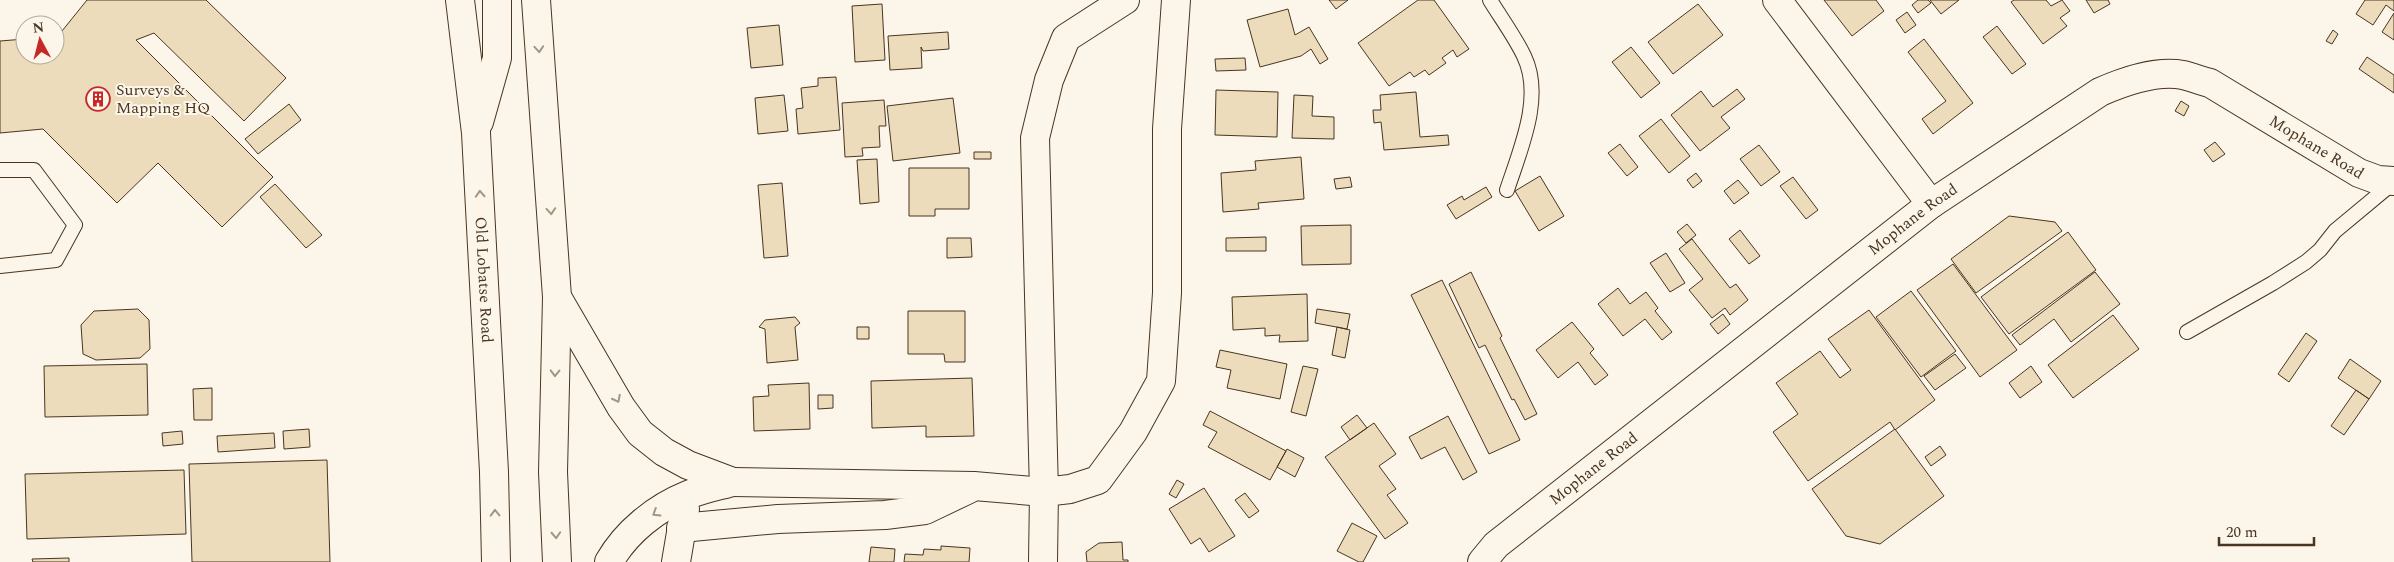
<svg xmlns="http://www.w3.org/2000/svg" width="2394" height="562" font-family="Spectral,serif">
<rect width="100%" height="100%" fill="#fbf6e9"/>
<path fill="#ecdcbc" stroke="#4a3520" d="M87,0h119l80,78 -42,43 -90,-88 -18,7 137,137 -51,50 -64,-64 -41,40 -74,-74 -43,4v-92l25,-2v16h30v-19h3z
M1329,0h19l-12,9z
M1418,0h16l35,49 -12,8 -4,-7 -11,8 4,5 -17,12 -4,-5 -11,7 -4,-5 -21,14 -31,-43z
M1824,0h52l8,11 -32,25z
M1918,0h10l3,3 -13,10 -6,-8z
M1930,0h29l-18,14z
M2014,0h32l5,6 11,-6 8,11 -10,7 7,8 -24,18 -32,-42z
M2086,0h22l2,4 -16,9z
M2365,0h29v11l-8,-6 -13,20 -17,-11z
M882,4l3,56 -30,2 -3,-56z
M1698,4l25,31 -50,39 -25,-32z
M1288,9l7,26 14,-8 19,32 -8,5 -9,-15 -10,7 -41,11 -13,-47z
M1907,12l9,13 -11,8 -9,-13z
M2394,13v27l-12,-8z
M779,25l4,40 -32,3 -4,-40z
M1997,26l29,38 -14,10 -29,-37z
M2333,30l5,4 -6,10 -6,-3z
M948,32l1,17 -26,2 -2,-4 1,21 -32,2 -2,-34z
M1924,39l49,64 -40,31 -11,-15 24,-18 -38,-49z
M1631,47l29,36 -19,15 -29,-36z
M2367,57l27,18v18l-35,-24z
M1245,58l1,12 -30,1 -1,-12z
M836,77l4,53 -42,4 -2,-25 7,-1 -2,-20 17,-2v-8z
M1737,89l8,10 -24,18 9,11 -30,23 -29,-36 30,-24 12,16z
M1216,90l62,2 -1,45 -62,-2z
M1416,92l4,45 28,-2 1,10 -65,5 -3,-28 -7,1 -1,-13h8l-1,-15z
M784,95l4,36 -30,3 -3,-36z
M1294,95l19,1 -1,20 22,1v22l-42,-1z
M953,98l7,55 -67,8 -6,-55z
M884,100l2,26h-7l1,21 -18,1 1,8 -18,1 -3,-54z
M2181,101l8,5 -5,10 -9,-5z
M289,104l12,16 -43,34 -13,-15z
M1661,119l29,37 -21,17 -30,-37z
M2215,142l10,12 -12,8 -9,-12z
M1620,144l18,23 -11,9 -19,-23z
M1759,145l21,27 -19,14 -21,-27z
M974,152h17v7h-17z
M1301,157l3,42 -46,4 1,6 -36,3 -2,-39 35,-3 -1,-9z
M877,159l2,43 -19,2 -3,-44z
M909,168h60v41h-34v7h-26z
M1696,173l6,8 -9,7 -6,-8z
M1540,176l24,40 -25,15 -24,-40z
M1350,177l2,10 -16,2 -2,-10z
M1793,177l25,33 -12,9 -26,-33z
M1738,180l11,13 -15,11 -10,-13z
M782,183l6,73 -24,2 -6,-73z
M275,184l47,51 -16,13 -46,-51z
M1486,187l6,10 -36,22 -9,-14 15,-9 2,4z
M2009,216l46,6 7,9 -86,62 -25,-34z
M1687,224l9,11 -10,8 -9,-11z
M1351,225v39l-49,1 -1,-39z
M1740,230l20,26 -11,8 -20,-25z
M2068,232l28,38 -87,64 -28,-37z
M1266,237v14h-40v-13z
M947,238h24l1,19 -25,1z
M1692,239l38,49 6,-4 12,16 -18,15 -5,-7 -13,10 -23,-28 14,-11 -24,-30z
M1666,253l19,30 -15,9 -20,-29z
M1953,264l64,86 -37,27 -63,-87z
M1471,272l31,64 -2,2 37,76 -12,6 -11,-21 -2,1 -27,-55 -6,3 -30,-64z
M2095,272l25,32 -49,38 -17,-23 -34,26 -8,-10z
M1442,280l78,160 -31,14 -78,-159z
M1618,288l12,16 16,-12 12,16 -3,3 17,21 -10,8 -17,-21 -22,17 -25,-32z
M1911,291l45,60 -35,26 -45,-60z
M1307,294l1,47 -29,1 1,-7 -15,1v-8l-32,2 -1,-33z
M138,309l11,11 1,29 -10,9 -44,2 -13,-6 -2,-29 13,-14z
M1317,309l33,5 -3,15 -32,-6z
M1869,310l66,90 -40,30 -5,-8 -82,59 -35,-49 25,-18 -22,-31 44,-32 20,27 11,-8 -23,-31z
M908,311h57v51h-20l-1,-8h-36z
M1723,314l7,10 -12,10 -8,-10z
M2113,315l26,34 -66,49 -25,-33z
M795,317l5,6 -5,4 3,33 -31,3 -2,-34 -6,-2 6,-7z
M1572,322l22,27 -4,4 18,22 -13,10 -17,-23 -20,16 -22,-28z
M857,327h12v12h-12z
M1337,327l13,3 -5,28 -13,-3z
M2306,333l11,8 -28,41 -11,-8z
M1220,350l67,14 -7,35 -53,-11 4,-18 -15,-3z
M1955,354l11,14 -31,22 -11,-14z
M2350,359l31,22 -12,18 -31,-21z
M147,364l1,51 -103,2 -1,-51z
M1303,366l15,3 -12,47 -15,-4z
M2031,366l11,16 -22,16 -11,-15z
M972,378l2,58 -48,1v-11l-54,2 -1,-47z
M809,383l1,46 -56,2 -1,-34 16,-1 -1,-11z
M212,388v32h-18l-1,-31z
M2356,390l13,9 -25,36 -13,-9z
M818,395h15v13l-15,1z
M1210,411l76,40 -16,29 -62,-33 9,-15 -14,-7z
M1357,415l10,13 -17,12 -9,-13z
M1448,416l29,56 -14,8 -18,-33 -24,12 -12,-22z
M1374,423l22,31 -17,12 17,23 -9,6 21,28 -23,16 -60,-82z
M309,429l1,18 -26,2 -1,-18z
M1895,429l49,67 -64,48 -34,-8 -34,-47z
M182,431l1,13 -20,2 -1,-13z
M274,433l1,15 -57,4 -1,-16z
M1940,446l6,9 -15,11 -6,-9z
M1287,449l17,9 -9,19 -18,-10z
M327,460l3,102h-138l-3,-98z
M184,470l2,64 -159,5 -2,-65z
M1177,480l7,4 -8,14 -7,-4z
M1204,488l31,48 -26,16 -9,-14 -9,6 -22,-35z
M1245,493l14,18 -10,7 -14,-18z
M1352,523l25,13 -14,26h-4l-22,-11z
M1122,542l1,18h5v2h-41l-1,-10 13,-9z
M941,546l29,2 -1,14h-65l1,-8 18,1 1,-6 17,1z
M871,547l24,2 -1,13h-25z
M69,558v4h-36l-1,-3z"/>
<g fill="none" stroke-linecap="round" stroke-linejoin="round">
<g stroke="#4a3520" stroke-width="16">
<path id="lane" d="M1490,0c11,18 25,37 34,56 20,41 -4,94 -17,134
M0,170h34l41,55 -19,35 -56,6
M2187,332l86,-49 33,-21 14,-12 15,-19 59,-49"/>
</g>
<g stroke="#4a3520" stroke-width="30">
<g id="street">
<path d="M1777,0l154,204"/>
<path d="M733,482l241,4 70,6 26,-3 28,-9 35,-48 28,-51 6,-88v-164l9,-129"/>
<path d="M681,528l97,-9 107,-4 40,-5 44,-21"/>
<path d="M676,562l9,-53"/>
<path d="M1043,562l1,-70 -9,-354 14,-58 17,-42 59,-38"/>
<path id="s1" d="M1482,562l14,-17 435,-341 169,-112c25,-11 56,-22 83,-17 9,2 18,6 27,8l149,90 19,7 16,1"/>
</g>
</g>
<g stroke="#4a3520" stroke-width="30">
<g id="primary">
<path id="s2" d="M460,0l16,133 18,339 2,90"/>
<path d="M536,0l21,297 -4,175 4,90"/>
<path d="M479,122l18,-64v-58"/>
<path d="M557,297l64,110 19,26 24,19 24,13 45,17"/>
<path d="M609,562c17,-30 47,-54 79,-67 14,-6 30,-9 45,-13"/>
</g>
</g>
<use href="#lane" stroke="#fbf6e9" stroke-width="14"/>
<use href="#street" stroke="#fbf6e9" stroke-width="28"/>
<use href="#primary" stroke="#fbf6e9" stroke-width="28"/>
</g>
<defs><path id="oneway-chevron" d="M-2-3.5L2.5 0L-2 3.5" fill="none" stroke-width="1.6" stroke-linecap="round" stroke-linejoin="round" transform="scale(1.25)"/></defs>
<g stroke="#a29684">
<use href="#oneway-chevron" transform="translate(539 49) rotate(86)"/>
<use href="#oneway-chevron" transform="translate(480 194) rotate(-93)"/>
<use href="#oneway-chevron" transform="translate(551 211) rotate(86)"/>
<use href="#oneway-chevron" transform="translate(555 373) rotate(91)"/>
<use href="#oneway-chevron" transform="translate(617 399) rotate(63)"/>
<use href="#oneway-chevron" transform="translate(495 513) rotate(-91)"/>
<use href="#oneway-chevron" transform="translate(656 513) rotate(148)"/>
<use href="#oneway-chevron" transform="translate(556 535) rotate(87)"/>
</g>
<defs>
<g id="building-ring" transform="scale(1.25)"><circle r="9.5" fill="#fbf6e9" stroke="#c62828" stroke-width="1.5"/><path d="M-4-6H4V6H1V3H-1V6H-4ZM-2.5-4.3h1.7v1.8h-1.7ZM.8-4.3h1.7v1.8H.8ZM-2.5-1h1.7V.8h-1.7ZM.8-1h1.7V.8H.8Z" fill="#c62828"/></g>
</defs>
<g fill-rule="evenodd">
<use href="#building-ring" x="98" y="99"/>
</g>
<g text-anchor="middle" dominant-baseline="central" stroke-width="4" stroke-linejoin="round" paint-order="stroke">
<g font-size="16" fill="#4a3520" stroke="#fbf6e9" text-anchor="start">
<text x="116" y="90">Surveys &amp;<tspan x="116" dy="18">Mapping HQ</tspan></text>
</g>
<g font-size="16" fill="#4a3520" stroke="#fbf6e9">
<text stroke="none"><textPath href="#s1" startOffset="1016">Mophane Road</textPath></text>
<text stroke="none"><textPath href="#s1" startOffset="551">Mophane Road</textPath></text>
<text stroke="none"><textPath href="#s2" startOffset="281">Old Lobatse Road</textPath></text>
<text stroke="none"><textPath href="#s1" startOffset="146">Mophane Road</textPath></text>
</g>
</g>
<g transform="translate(40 40) rotate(353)"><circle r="24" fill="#fbf6e9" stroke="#b4a999"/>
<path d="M0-4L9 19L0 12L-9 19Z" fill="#c62828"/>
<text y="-8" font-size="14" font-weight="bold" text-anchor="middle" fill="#4a3520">N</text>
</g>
<path d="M2219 537v8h95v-8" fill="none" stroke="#4a3520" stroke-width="2.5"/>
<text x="2226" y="537" font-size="15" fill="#4a3520" stroke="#fbf6e9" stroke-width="4" paint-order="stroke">20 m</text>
</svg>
